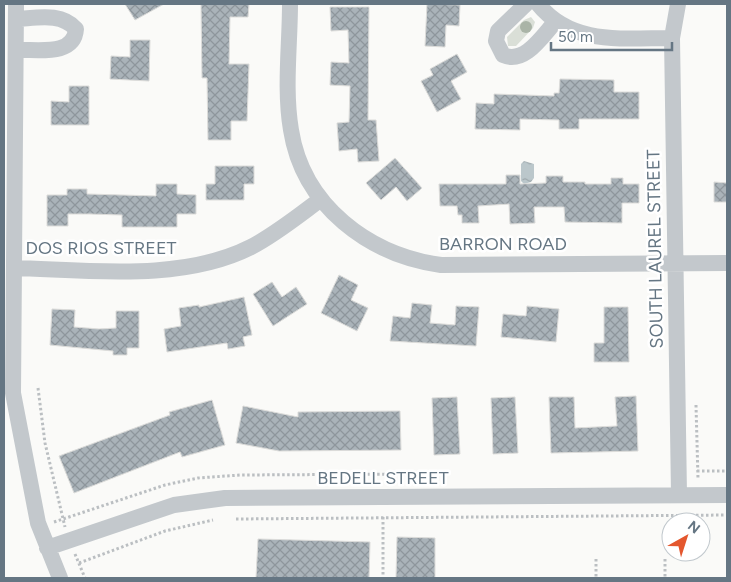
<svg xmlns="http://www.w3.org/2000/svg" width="731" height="582" font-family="Figtree,sans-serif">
<defs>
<pattern id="water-ripples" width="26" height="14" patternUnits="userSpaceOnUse" patternTransform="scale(1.25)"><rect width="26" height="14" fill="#bbc7cb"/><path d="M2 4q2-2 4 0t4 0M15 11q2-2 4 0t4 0" fill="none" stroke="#9ca6aa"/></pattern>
<pattern id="building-cross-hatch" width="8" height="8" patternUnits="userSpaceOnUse" patternTransform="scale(1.25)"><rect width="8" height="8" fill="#aab3b9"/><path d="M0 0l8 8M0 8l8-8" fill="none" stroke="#8e969c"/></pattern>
</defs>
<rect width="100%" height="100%" fill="#fafaf8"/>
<path fill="#dadfd7" d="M531,17l4,5 -2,6 -17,18h-8l-1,-9 17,-17z"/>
<path fill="url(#water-ripples)" d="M524,161l10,3v14l-3,4 -7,2 -3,-3v-17z"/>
<path fill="url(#building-cross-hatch)" stroke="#dcdcda" d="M125,4h39l-29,16z
M201,4h48l-1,13h-18l-1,47h20l-2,57h-16v19h-23l-1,-62h-5z
M427,4l33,1 -1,21 -13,-1 -1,22 -20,-1z
M330,7h39l-1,113h8l3,41 -21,1 -1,-13 -18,2 -2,-28 12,-1 1,-36 -20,-1 1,-23 18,1 -1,-33 -17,1z
M130,40h20l-1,41 -39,-2 1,-23 19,1z
M457,54l10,18 -16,9 10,18 -24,13 -16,-31 12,-6 -3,-6z
M560,79l54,1v12h25v27h-60v10h-20v-9l-39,-1v11l-45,-1 1,-26 18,1v-10l60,2v-3h5z
M69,86h20v39h-38v-24l18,1z
M395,158l27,30 -15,13 -11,-14 -15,13 -15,-17z
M215,166h39v18h-10v16h-38v-16h9z
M506,175h14v9l26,-1v-7h17v6h22v2h26v-6h12v6h16v19h-17v20l-57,-1 -1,-15h-30l1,16 -25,1 -1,-20 -31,2 1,17h-17v-8h-4l-1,-9h-17l-1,-22h67z
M714,182l13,1v19h-13z
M156,184h21v10l19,1v19h-19v13h-55v-12l-32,-1h-22v12h-21v-31h20v-6h20v5l69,2z
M339,275l19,10 -7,15 17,8 -11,23 -36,-18z
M272,282l10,15 14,-10 11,17 -34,22 -20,-32z
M244,297l8,38 -9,2 2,9 -17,3 -1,-6 -60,9 -3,-23 17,-3 -2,-18 20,-3v2z
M412,303l20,2 -2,18 25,2 1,-19 23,1 -3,39 -86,-5 3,-25 17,2z
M527,306l32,3 -3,33 -55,-5 2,-23 23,2z
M604,307h24l1,55h-35v-19h10z
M52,309l23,1 -1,17 25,2 17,-1v-17h23v37h-12v7h-14v-4l-63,-6z
M636,396l2,55 -87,2 -2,-56h25l1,31 42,-2 -2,-29z
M457,397l3,57 -26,1 -2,-57z
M515,397l3,56 -25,1 -2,-56z
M212,400l13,45 -43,12 -2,-5 -106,41 -15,-37 111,-41 -1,-3z
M243,406l55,11v-5l102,-1 1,39 -122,1 -43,-8z
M397,537l38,1v40h-39z
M258,539l112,3 -1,36h-113z"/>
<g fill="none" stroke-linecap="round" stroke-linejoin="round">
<path stroke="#bbbfc2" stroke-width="3" stroke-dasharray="2.5 2.5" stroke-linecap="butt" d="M38,388l7,55 20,84
M696,405l2,74
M697,471h30
M383,517v61
M236,519l491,-4
M54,522l111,-37 33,-7 42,-3 181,-1
M75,554l10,24
M596,559v19
M665,559v19
M79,563l86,-32 48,-11"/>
<path stroke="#c3c8cc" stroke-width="16" d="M16,4l-3,389 25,130 22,55
M290,4c0,41 -6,85 1,126 12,76 78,125 150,135l286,-2
M526,4l-28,27 -2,10 7,14c22,10 40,-20 53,-34
M538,4c34,42 85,34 134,34
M678,4l-6,34 7,456
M16,50c21,-1 58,7 60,-21 -15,-17 -39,-11 -60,-10
M14,268c75,2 168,14 237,-21 25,-13 47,-31 70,-48
M47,548l127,-43 51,-7 502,-3"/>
</g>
<circle fill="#aab4a7" cx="526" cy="27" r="6"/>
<g text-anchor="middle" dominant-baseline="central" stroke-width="5" stroke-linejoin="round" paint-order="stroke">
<g font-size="18" fill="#657683" stroke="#fff">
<text x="503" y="244">BARRON ROAD</text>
<text x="101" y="248">DOS RIOS STREET</text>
<text transform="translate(655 249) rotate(-91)">SOUTH LAUREL STREET</text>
<text x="383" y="478">BEDELL STREET</text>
</g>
</g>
<rect width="731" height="582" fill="none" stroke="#657683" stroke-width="10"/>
<g transform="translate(686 537) rotate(39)"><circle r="24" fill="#ffffff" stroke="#c1c8cd"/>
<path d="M0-4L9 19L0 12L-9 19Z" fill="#e4572e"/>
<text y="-8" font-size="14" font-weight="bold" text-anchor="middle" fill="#657683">N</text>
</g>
<path d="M551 42v8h121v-8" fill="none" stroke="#657683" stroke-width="2.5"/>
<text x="558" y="42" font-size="15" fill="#657683" stroke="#ffffff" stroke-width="4" paint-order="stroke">50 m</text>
</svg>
